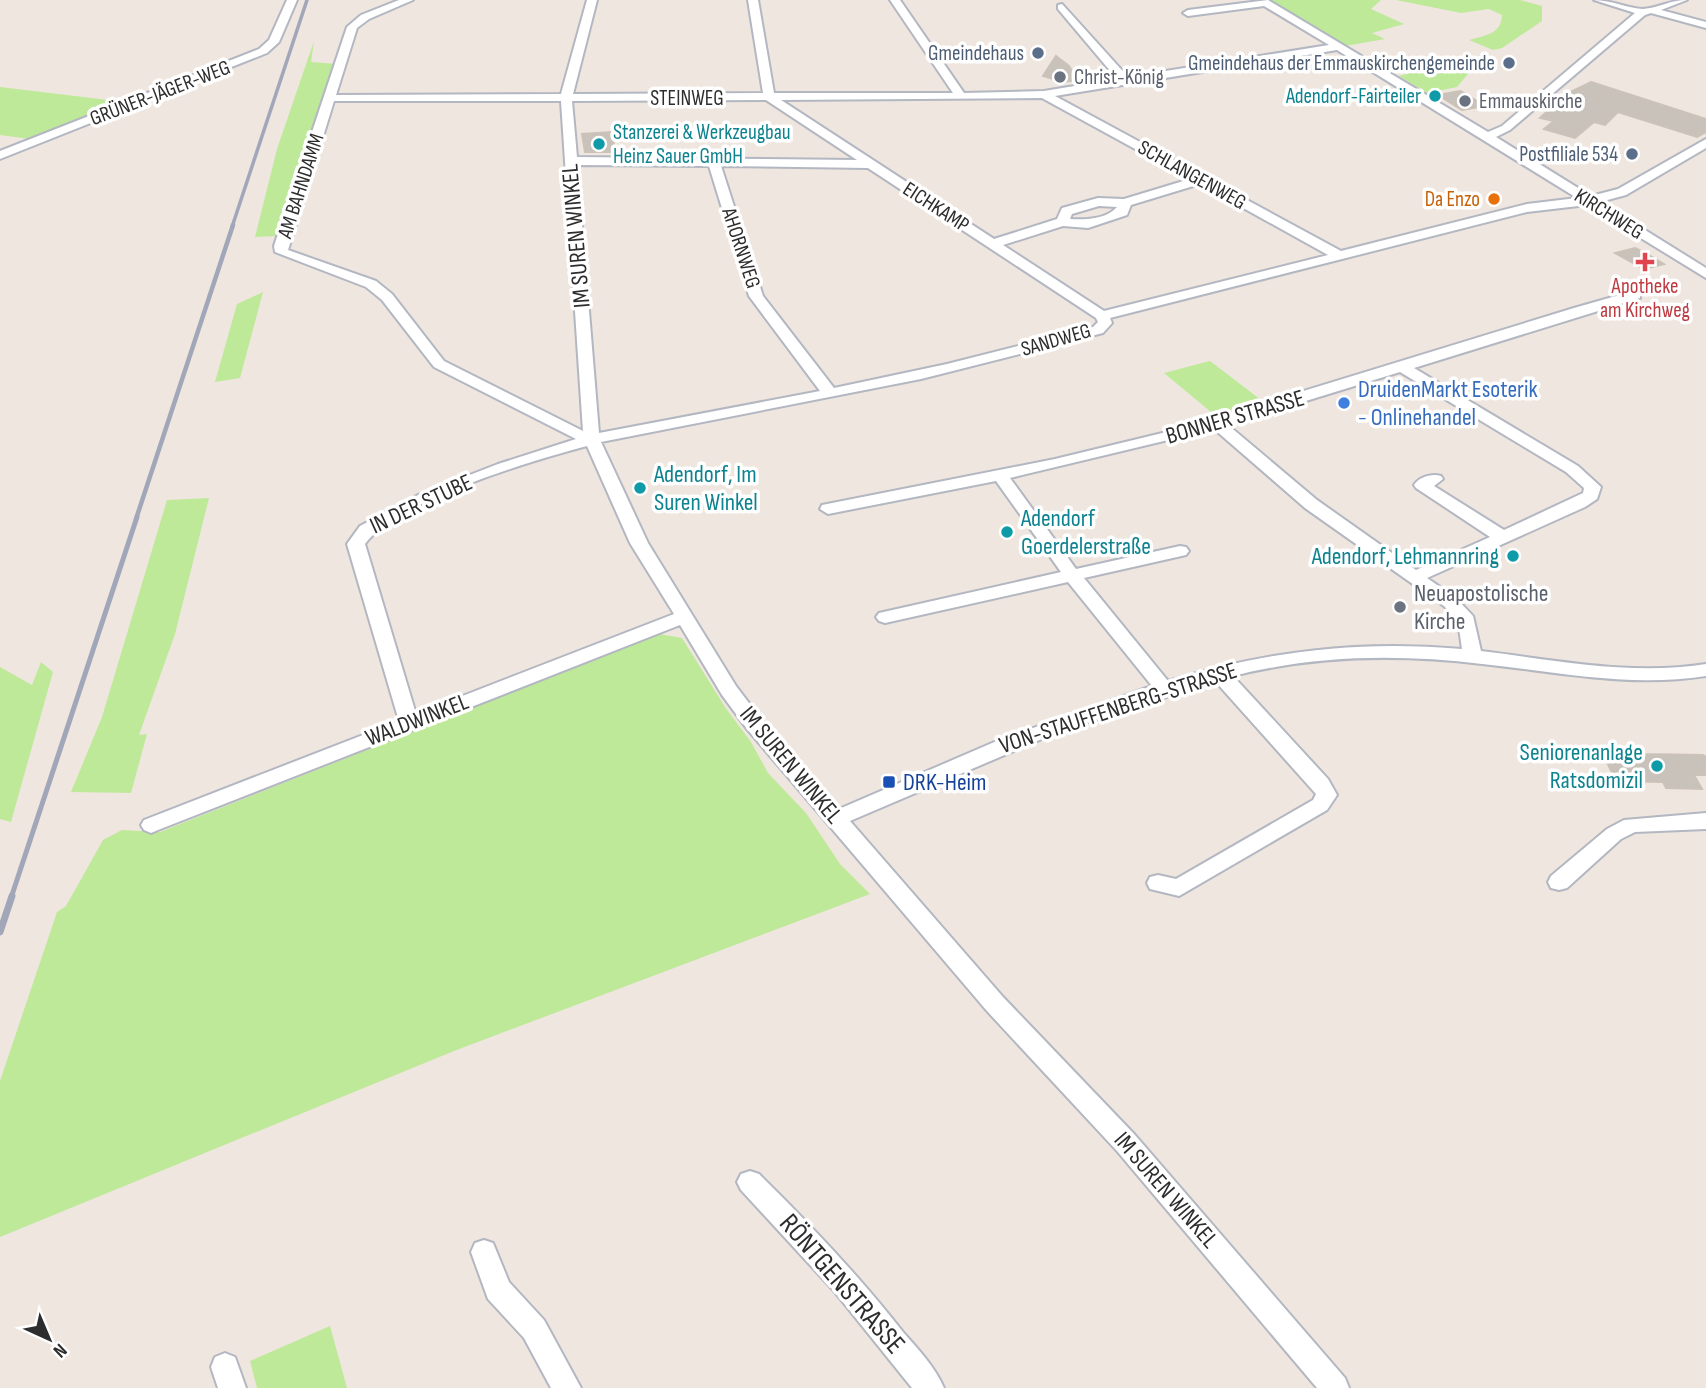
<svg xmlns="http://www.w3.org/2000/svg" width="1706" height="1388" font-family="'Sofia Sans Condensed',sans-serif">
<rect width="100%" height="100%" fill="#efe6df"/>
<path fill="#bee999" d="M1270,0h111l-10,9 33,15 -32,9 13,6 -40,7z
M1396,0h124l22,6v15l-40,27 -9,2 -24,-10c15,-4 33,-6 33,-25l-13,-6 -28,4z
M314,41l-3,21 25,2 -57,172 -24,1 22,-88z
M1467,59l12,2 -22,26 -30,6 -28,-17z
M0,87l125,15 -95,37 -30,-4z
M263,292l-23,86 -25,4 22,-78z
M1210,361l55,42 -48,14 -53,-44z
M209,498l-34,136 -36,101 8,-1 -16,59 -60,-1 31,-75 65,-217z
M659,634l23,4 43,69 26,35 17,31 38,40 34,51 30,30 -416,157 -454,186v-156l57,-169 9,-6 37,-66 19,-10 38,2z
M41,662l12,10 -42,150 -11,-3v-152l32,18z
M330,1326l17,62h-90l-7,-27z"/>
<path fill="#c8c2ba" stroke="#cbc2b8" stroke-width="2" d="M1056,56l13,10 8,14 -14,2 -20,-6z
M1591,82l115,37v13l-9,5 -79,-25 -13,13 -11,-3 -19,16 -31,-9 10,-8 -14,-3 26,-24z
M1460,91l2,1 23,14 -23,4 -24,-15z
M612,132l3,20h-30l-3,-18z
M1635,248l12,6 17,10 -20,5 -29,-16z
M1614,750l24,1 2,3 63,1 3,2v18h-12l8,14 -36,-1 -3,-6 -47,-1 -13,-27h12z"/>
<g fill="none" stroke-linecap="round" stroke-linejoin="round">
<g stroke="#b3b7c1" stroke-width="4">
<path id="minor" d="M287,0h10l-18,42 -12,11 -267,106v-8l259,-102 10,-9z
M399,0h14l-44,19 -12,9 -21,67 225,-1 26,-94h10l-24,94 190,-1 -15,-93h10l16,93h179l-63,-93h10l64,93 80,-2 73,-12 -59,-70v-4l4,-1 66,73 201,-32 -65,-39 -76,10 -5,-3 5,-3 80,-10 220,132 14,-6 133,-113 -41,-13c17,0 36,9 49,9 15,-1 27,-9 44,-9l-26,10 45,12v6l-55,-15 -6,2 -135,115 -14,7 95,59 27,-7 88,-50v9l-80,47 -26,7 106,66v10l-119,-73 -60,7 -417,106 2,5 -9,10 -182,46 -320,63 47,101 88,143 25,33 78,90 160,-69 153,-54 -84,-104 -183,41 -6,-2 -3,-4 3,-4 182,-41 -65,-91 -168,33 -8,-5 2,-4 233,-46 128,-31 391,-120 56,-16h10v6l-226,70 164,98 23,21 -4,12 -12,8 -158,71 29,20 17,18 8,35c75,9 150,25 225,13v12c-75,12 -149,-4 -224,-12 -84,-10 -166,-9 -249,12l95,103 9,16 -10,15 -148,86 -29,-7 -3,-6 3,-6 8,-2 18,4 137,-79 3,-6 -101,-113 -159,52 -206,88 153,176 132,138 210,243 4,10h-32l-200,-237 -130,-140 -240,-282 -25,-34 -42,-70 -522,205 -7,3 -7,-3 -3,-5 3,-5 255,-99 -52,-177 13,-18 58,-31 80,-31 78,-25 -142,-72 -52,-67 -16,-13 -91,-35 -1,-6 73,-219 14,-12zM1337,50l240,148 -50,6 -186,47 -286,-155zM1042,98l148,81 -66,20 -26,-1 -36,10 -5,11 -63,20 -213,-139zM766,100l91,60 -280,-3 -5,-56zM334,101h227l22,330 -139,-70 -52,-67 -16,-13 -88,-31zM577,165l132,1 40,130 71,95 -221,42zM721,166l147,2 228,150 2,4 -5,5 -146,37 -113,24 -71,-92zM1200,184l128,71 -224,56 -101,-66 60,-19 25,2 39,-13 4,-10zM1099,206l18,1c-10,12 -31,13 -47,12l2,-5zM1400,372l166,100 18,16 -1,5 -79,37 -70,-44 9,-7 -2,-3c-9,-3 -22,1 -27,9l2,3 74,49 -74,33 -99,-70 -89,-75zM1214,429l91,79 139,98 14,15 4,28c-104,-9 -194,2 -294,32l-84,-103 102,-23 3,-4 -3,-4 -6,-1 -104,23 -66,-91zM587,446l43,97 44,71 -258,100 -51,-170c31,-43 169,-84 222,-98z
M1706,813v16l-71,3 -14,7 -54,49 -8,2 -8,-2 -3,-6 3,-6 56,-47 17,-9z
M750,1171l9,3c51,50 100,102 144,158 15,17 32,35 41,56h-32l-78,-97 -93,-101 -4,-8 4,-8z
M484,1240l9,3 16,39 35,38 37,68h-30l-27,-50 -36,-39 -17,-47 4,-9z
M225,1353l10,4 11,31h-28l-7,-21 4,-10z"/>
</g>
<use href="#minor" fill="#fff" fill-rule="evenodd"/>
<path stroke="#a1a7b8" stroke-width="3.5" d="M232,227l75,-227"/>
<path stroke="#a1a7b8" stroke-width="4.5" d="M136,519l97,-294"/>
<path stroke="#a1a7b8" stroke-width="5" d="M11,898l126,-381"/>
<path stroke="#a1a7b8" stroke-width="7" d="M0,932l12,-36"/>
</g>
<g fill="#5c6f8a" stroke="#fff" stroke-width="2.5">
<circle cx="1038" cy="53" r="7"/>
<circle cx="1509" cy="63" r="7"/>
<circle cx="1632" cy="154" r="7"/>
</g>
<g fill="#6b7280" stroke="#fff" stroke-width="2.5">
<circle cx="1060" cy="77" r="7"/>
<circle cx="1465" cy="101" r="7"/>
<circle cx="1400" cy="607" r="7"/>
</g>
<g fill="#0f9aa8" stroke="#fff" stroke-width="2.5">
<circle cx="1435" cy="96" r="7"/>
<circle cx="599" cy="144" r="7"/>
<circle cx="640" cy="488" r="7"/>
<circle cx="1007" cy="532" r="7"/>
<circle cx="1513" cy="556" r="7"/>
<circle cx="1657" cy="766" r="7"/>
</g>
<circle fill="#e8710a" stroke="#fff" stroke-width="2.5" cx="1494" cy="199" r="7"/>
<path fill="#e0444e" stroke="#fff" stroke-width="2.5" d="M1641.5 251.5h7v7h7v7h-7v7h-7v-7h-7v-7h7z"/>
<circle fill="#3f7fe0" stroke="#fff" stroke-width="2.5" cx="1344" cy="403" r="7"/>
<rect fill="#1a4fb4" stroke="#fff" stroke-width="2.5" x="882" y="775" width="14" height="14" rx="3.5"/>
<g text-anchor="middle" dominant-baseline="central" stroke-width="7" stroke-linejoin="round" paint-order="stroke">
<g font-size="21" fill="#4e5e75" stroke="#fff" text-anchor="end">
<text x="1024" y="53">Gmeindehaus</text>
<text x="1495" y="63">Gmeindehaus der Emmauskirchengemeinde</text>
<text x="1618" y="154">Postfiliale 534</text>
</g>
<g font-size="21" fill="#5b616d" stroke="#fff" text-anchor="start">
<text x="1074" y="77">Christ-König</text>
<text x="1479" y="101">Emmauskirche</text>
</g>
<g font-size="21" fill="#2d2d2d" stroke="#fff">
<text transform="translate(160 93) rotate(-21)">GRÜNER-JÄGER-WEG</text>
<text x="687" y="98">STEINWEG</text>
<text transform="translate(1192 175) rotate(29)">SCHLANGENWEG</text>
<text transform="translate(301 186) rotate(-72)">AM BAHNDAMM</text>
<text transform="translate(936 207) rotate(33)">EICHKAMP</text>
<text transform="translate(1609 214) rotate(32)">KIRCHWEG</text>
<text transform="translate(741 248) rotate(72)">AHORNWEG</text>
<text transform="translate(1056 340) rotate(-16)">SANDWEG</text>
</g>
<g font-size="21" fill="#0d838f" stroke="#fff" text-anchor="end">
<text x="1421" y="96">Adendorf-Fairteiler</text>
<text x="613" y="132" text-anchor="start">Stanzerei &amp; Werkzeugbau<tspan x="613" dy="24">Heinz Sauer GmbH</tspan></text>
</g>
<g font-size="21" fill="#c56008" stroke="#fff" text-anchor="end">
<text x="1480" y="199">Da Enzo</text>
</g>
<g font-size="21" fill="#be3a42" stroke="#fff">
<text x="1645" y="286">Apotheke<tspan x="1645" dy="24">am Kirchweg</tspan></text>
</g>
<g font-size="24" fill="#2d2d2d" stroke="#fff">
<text transform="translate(576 236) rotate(-95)">IM SUREN WINKEL</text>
<text transform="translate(1235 417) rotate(-16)">BONNER STRASSE</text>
<text transform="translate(421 504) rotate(-25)">IN DER STUBE</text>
<text transform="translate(1118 708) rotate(-18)">VON-STAUFFENBERG-STRASSE</text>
<text transform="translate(417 720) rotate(-21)">WALDWINKEL</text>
<text transform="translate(791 765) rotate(50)">IM SUREN WINKEL</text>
<text transform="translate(1166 1190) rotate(49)">IM SUREN WINKEL</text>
</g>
<g font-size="24" fill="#366cbe" stroke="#fff" text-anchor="start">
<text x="1358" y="389">DruidenMarkt Esoterik<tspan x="1358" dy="28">- Onlinehandel</tspan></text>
</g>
<g font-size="24" fill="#0d838f" stroke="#fff" text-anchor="start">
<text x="654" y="474">Adendorf, Im<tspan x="654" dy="28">Suren Winkel</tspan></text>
<text x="1021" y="518">Adendorf<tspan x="1021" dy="28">Goerdelerstraße</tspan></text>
<text x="1499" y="556" text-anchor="end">Adendorf, Lehmannring</text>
<text x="1643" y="752" text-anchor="end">Seniorenanlage<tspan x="1643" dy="28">Ratsdomizil</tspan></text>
</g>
<g font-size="24" fill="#5b616d" stroke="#fff" text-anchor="start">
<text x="1414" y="593">Neuapostolische<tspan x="1414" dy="28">Kirche</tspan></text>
</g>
<g font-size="24" fill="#164399" stroke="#fff" text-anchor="start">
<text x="903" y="782">DRK-Heim</text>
</g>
<g font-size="28" fill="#2d2d2d" stroke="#fff">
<text transform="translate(842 1284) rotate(49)">RÖNTGENSTRASSE</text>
</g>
</g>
<g transform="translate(49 1339) rotate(136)" stroke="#ffffff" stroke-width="5" paint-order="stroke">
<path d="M0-5L12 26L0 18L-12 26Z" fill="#2d2d2d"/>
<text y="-10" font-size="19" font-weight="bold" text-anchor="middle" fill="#2d2d2d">N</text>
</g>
</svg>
